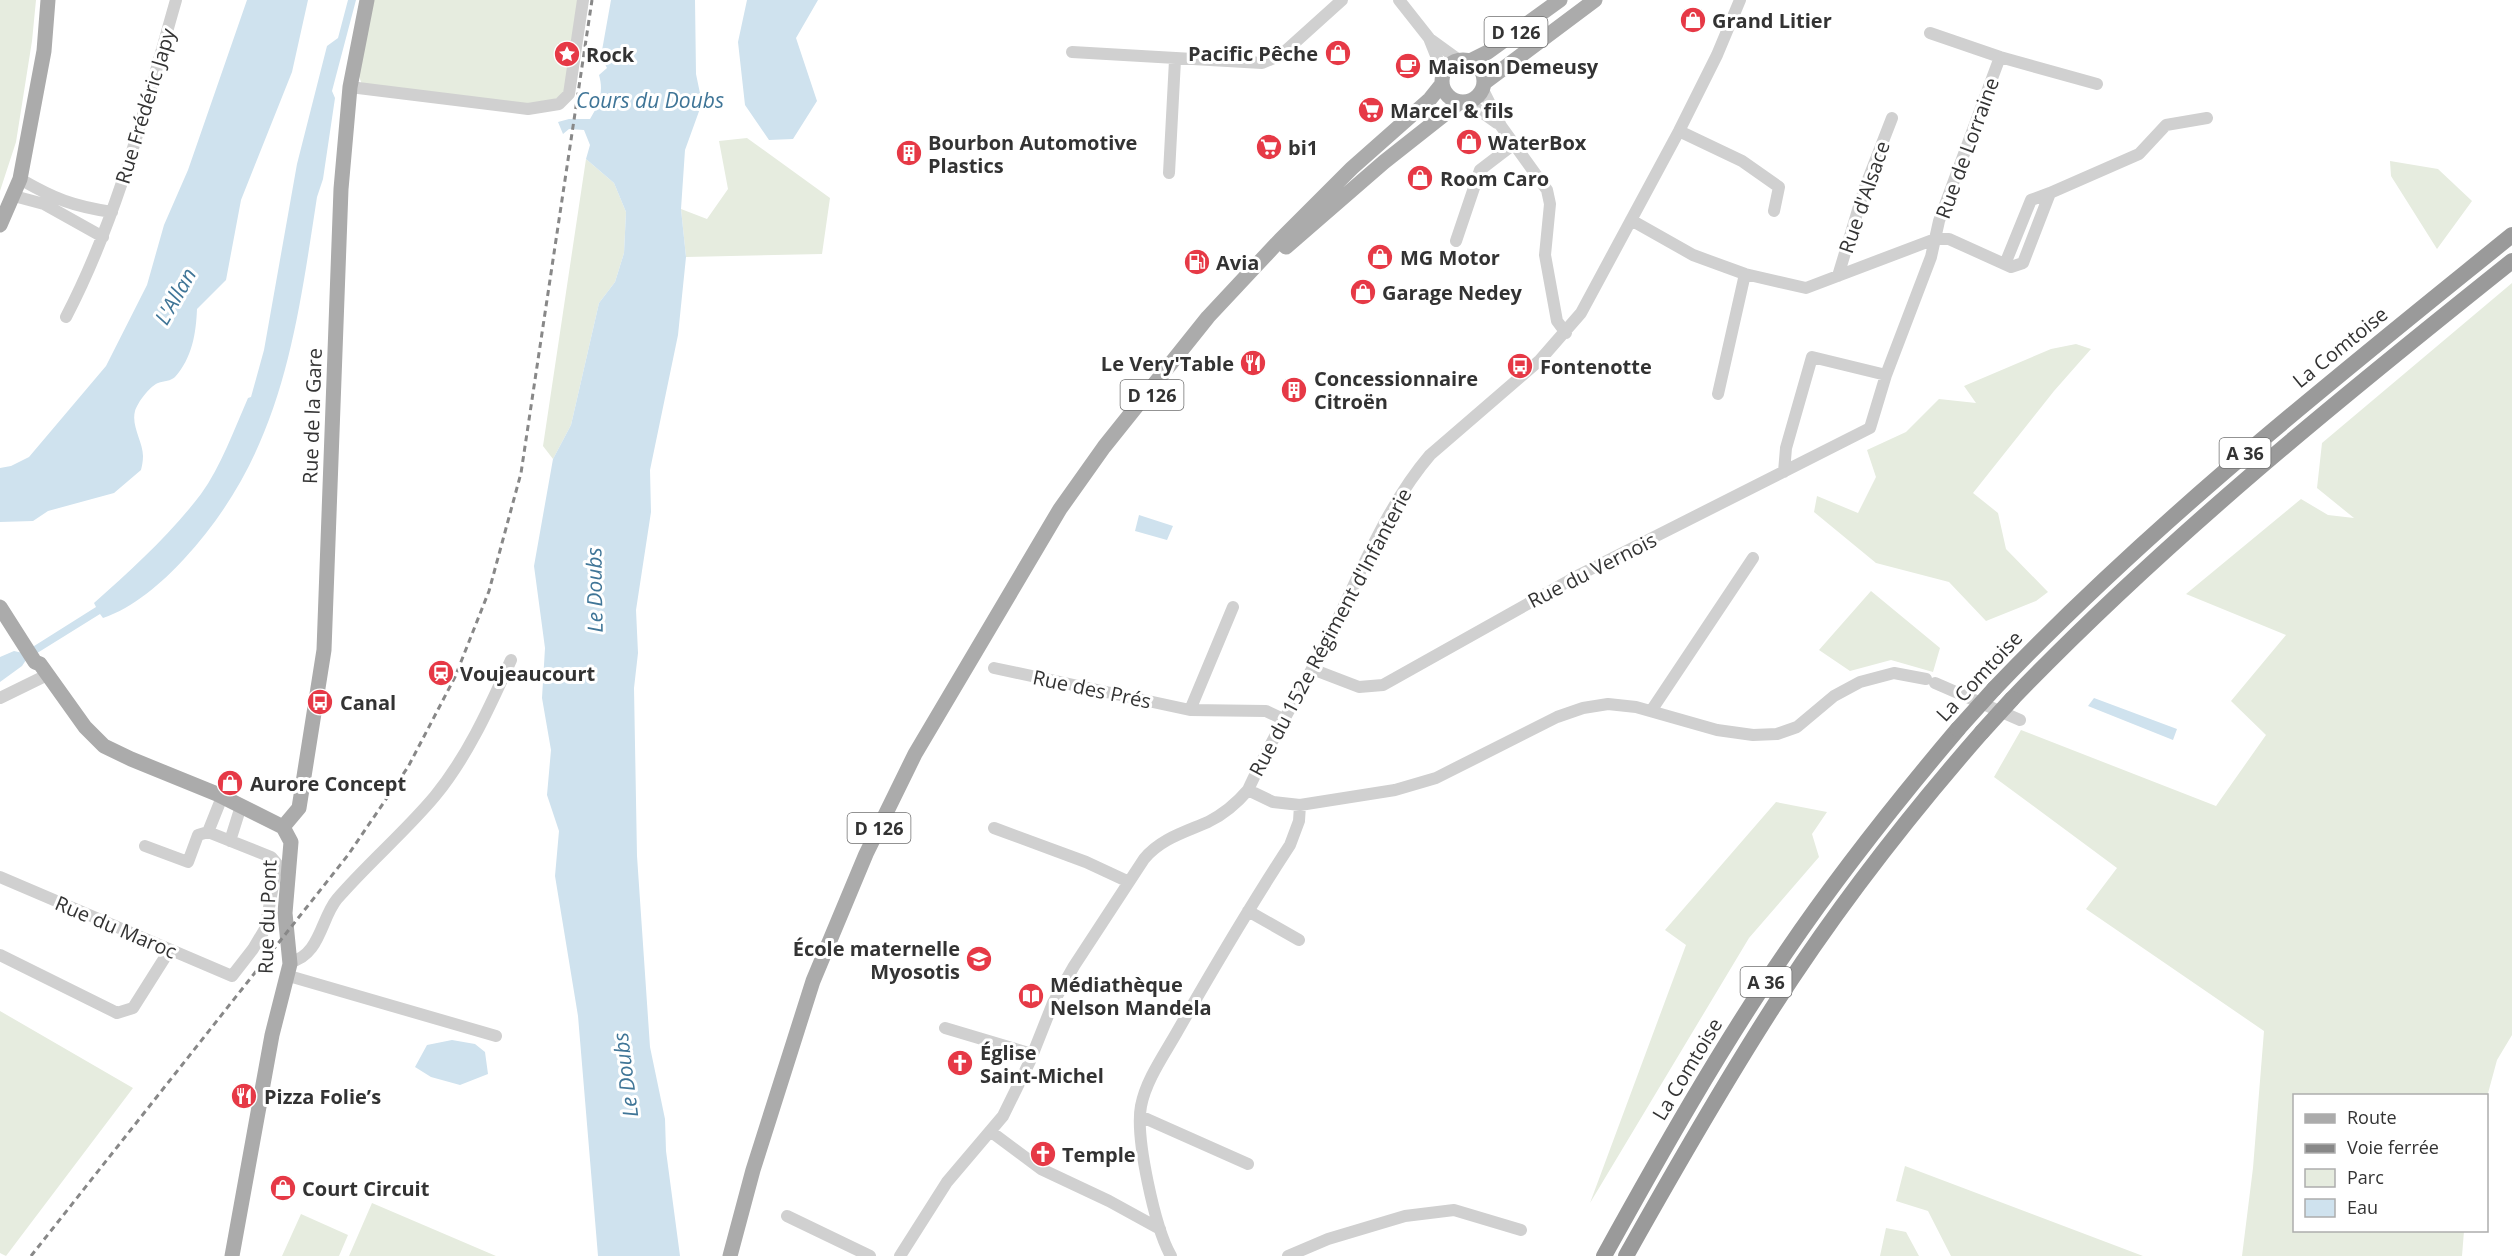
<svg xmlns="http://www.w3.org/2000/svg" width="2512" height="1256" font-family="'Open Sans',sans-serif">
<rect width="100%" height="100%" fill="#fff"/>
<path fill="#e6ecdf" d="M0,0h36l-4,41 -16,101 -16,49z
M374,0h207l-12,89 -16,12 -25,4 -166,-20 -3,-9z
M747,138l83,60 -8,56 -136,3 -5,-48 26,10 21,-30 -9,-48z
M586,159l28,24 12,29 -2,41 -9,29 -16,21 -28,122 -18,34 -10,-13z
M2390,161l48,8 34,32 -35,48 -46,-73z
M2512,283v752l-15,25 -10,37 -1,-1h-192v134l170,1 -2,25h-220l11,-88 11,-137 -178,-122 31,-41 -123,-91 27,-47 195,76 50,-71 -35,-34 55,-66 -100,-41 115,-95 27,16 26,3 -37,-30 5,-45z
M2076,344l15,5 -37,42 -81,102 25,20 8,36 42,43 -12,9 -50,20 -37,-39 -73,-19 -62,-51 3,-16 41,17 18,-36 -9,-27 39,-18 33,-33 37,4 -12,-17 87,-37z
M1871,591l69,57 -7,24 -42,-12 -41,11 -31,-21z
M1776,802l51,10 -15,22 7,23 -70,81 -159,265 96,-258 -21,-15z
M0,1011l133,77 -127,168 -6,-3z
M1905,1166l238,90h-192l-23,-45 -32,-10z
M372,1203l124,53h-147z
M301,1214l47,21 -9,21h-57z
M1886,1228l20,4 13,24h-39z"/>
<path fill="#cfe2ee" d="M247,0h61l-16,72 -51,128 -15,80 -29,29c-1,25 -5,49 -22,68 -4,4 -11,4 -17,6 -9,4 -20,19 -23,28 -4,15 8,31 8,45 0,5 -1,10 -2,14l-27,23 -66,18 -15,10 -33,1v-54l11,-2 18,-9 77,-91 41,-81 17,-60 24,-55z
M348,0h8l-24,91 3,7 -12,81 -6,18c-21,136 -35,256 -133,362 -22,24 -51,49 -81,59l-3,-4 -74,46 -4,6 -22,16v-25l14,-6 9,2 73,-46 -2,-4c38,-34 76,-68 107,-109 20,-28 33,-64 47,-96l3,-1 13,-47 33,-186 30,-118 11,-8z
M611,0h84l1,74 6,29 -17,47 -4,59 5,48 -8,78 -28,135 1,42 -15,98 2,43 -4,35 3,168 13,191 15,72 1,32 14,105h-82l-20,-240 -23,-140 4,-45 -12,-36 4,-45 -9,-52 3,-50 -11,-82 19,-107 18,-34 28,-122 16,-21 9,-29 2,-41 -12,-29 -28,-24 4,-14 -6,-15 -15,-1 -6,5 -5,-12 11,-3h21c9,-15 14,-27 9,-44l8,-7 -6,-12z
M747,0h71l-22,38 21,63 -24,38 -24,1 -24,-35 -7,-63z
M1139,515l34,11 -6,14 -32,-9z
M2094,698l83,31 -4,11 -85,-34z
M452,1040l23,4 10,8 3,22 -28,11 -29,-8 -16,-10 12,-22z"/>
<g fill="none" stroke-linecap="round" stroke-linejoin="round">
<path stroke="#d0d0d0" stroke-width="12" d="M1399,0l30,38 14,35
M1430,39l29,21
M1072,52l190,11 19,-8 61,-55
M2000,57l97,27
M350,87l178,22 31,-5 10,-10 14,-94
M1482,88l19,38 46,64 3,14 -5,51 12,66 9,12
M1466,101l31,22
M1679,131l63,30 37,26 -5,24
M1169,173l6,-113
M20,179c35,20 52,27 92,33
M14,196l30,8 59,33
M1631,220l62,35 52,19 61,14 129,-49h14l62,28 12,-4 27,-70 89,-39 27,-29 41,-7
M1456,241l24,-71 34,-26
M2005,264l26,-64 19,-7
M1838,276l26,-86 28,-72
M66,317c52,-100 79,-209 110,-317
M1718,394l27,-120
M1784,472l2,-24 26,-91 74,18
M1233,607l-43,103 76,1 19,9
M994,668l196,42
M1312,669l47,18 24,-2 198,-111 289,-146 16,-53 45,-118 8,-36 61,-164 -70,-24
M1935,683l85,37
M0,698l47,-23
M1651,711l102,-153
M1248,790l25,12 27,3 95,-15 41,-12 121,-61 26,-9 25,-4 28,3 81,23 36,5 24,-1 20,-7 37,-31 26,-14 34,-9 32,6
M994,828l92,34 43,20
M208,832l14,-35
M230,841l11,-35
M145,846l43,16 10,-27 10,-3
M0,877l232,99 21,-27 12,-20 12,-65 -6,-7 -63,-25
M1248,911l51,29
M0,955l117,58 16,-5 36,-57
M290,962c30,-6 31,-44 47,-63 31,-36 68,-67 98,-103 33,-40 55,-90 76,-136
M289,976l207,60
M945,1028l87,26
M1140,1116l108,48
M990,1131l51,38 68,32 51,28
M787,1216l83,40
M900,1256l47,-74 56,-66 27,-55 23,-58 21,-37 70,-107c16,-20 41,-27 64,-37 16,-8 29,-19 40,-32 23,-51 53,-99 79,-149 32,-63 57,-132 103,-186l110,-95 41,-47 98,-182 38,-76 23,-55
M1171,1256c-16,-28 -36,-119 -30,-150 5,-26 23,-51 36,-74 36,-63 73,-126 113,-187l9,-24 1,-16
M1288,1256l40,-17 77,-23 49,-6 67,20"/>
<path stroke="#ababab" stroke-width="15" d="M1442 81a21 21 0 1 1 42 0a21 21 0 1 1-42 0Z
M1470,61l18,-9 72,-52
M1484,83l111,-83
M0,225l20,-46 24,-128 4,-51
M1286,247l98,-85 76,-60
M0,607l35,55 5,2 45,63 19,19 27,13 86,35 66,33
M283,827l16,-19 25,-158 17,-461 9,-102 17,-87
M232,1256l40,-221 18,-71 -5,-51 6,-71 -8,-15
M730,1256l23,-86 60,-189 53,-127 49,-100 145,-245 44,-62 104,-130 72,-77 72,-72 78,-69 12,-15"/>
<path stroke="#9a9a9a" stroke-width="16" d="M1994,689c159,-167 339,-309 518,-454
M2012,699c154,-160 327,-300 500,-438
M1604,1256c57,-103 115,-206 182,-304 53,-78 111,-151 172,-223
M1626,1256c46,-82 93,-164 144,-244 63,-99 135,-192 212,-280"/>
<path stroke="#888" stroke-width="3" stroke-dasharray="6 4.5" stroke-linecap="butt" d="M31,1256l317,-401 60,-88 47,-90 34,-86 32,-118 71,-473"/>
<path stroke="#9a9a9a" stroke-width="16" d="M1958,729l36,-40
M1982,732l30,-33"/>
</g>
<defs>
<g id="shop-disc" transform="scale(1.35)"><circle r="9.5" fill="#e63946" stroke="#fff"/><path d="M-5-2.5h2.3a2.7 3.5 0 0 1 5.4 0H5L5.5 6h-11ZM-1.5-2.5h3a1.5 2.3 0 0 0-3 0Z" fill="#fff"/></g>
<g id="sight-disc" transform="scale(1.35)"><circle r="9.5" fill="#e63946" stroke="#fff"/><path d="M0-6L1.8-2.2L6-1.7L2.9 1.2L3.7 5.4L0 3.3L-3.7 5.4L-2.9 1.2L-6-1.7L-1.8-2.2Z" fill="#fff"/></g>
<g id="cafe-disc" transform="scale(1.35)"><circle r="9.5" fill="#e63946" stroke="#fff"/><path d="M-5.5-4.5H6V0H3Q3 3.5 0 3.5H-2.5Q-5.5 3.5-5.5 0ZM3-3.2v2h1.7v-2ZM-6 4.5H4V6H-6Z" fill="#fff"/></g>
<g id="supermarket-disc" transform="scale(1.35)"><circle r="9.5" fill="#e63946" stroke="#fff"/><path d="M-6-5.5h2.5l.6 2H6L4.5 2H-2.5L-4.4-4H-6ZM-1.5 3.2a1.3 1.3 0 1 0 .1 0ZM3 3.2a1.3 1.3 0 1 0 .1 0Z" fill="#fff"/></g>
<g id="building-disc" transform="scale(1.35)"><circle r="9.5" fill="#e63946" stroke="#fff"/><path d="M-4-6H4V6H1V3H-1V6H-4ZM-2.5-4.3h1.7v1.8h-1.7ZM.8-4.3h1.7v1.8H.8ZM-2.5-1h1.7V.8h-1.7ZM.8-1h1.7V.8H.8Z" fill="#fff"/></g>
<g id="fuel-disc" transform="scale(1.35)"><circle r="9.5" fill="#e63946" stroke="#fff"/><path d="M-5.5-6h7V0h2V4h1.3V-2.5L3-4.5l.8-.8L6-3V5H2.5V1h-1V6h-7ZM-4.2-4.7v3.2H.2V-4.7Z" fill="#fff"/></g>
<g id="restaurant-disc" transform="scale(1.35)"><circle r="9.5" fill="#e63946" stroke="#fff"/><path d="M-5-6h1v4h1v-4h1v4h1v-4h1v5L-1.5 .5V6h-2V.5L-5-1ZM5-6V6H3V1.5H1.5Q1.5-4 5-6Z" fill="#fff"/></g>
<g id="bus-disc" transform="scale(1.35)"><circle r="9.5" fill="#e63946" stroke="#fff"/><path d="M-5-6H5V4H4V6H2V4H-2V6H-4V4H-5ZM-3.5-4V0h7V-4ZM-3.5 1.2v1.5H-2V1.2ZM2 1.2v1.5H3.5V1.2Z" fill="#fff"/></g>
<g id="station-disc" transform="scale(1.35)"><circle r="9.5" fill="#e63946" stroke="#fff"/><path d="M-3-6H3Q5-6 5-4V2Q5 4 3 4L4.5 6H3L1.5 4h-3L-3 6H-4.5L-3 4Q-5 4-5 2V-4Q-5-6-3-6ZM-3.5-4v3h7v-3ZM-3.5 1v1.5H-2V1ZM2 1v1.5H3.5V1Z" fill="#fff"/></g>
<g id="school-disc" transform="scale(1.35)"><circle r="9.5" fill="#e63946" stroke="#fff"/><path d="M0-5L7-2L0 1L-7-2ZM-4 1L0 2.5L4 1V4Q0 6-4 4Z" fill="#fff"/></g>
<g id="library-disc" transform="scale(1.35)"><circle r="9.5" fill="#e63946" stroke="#fff"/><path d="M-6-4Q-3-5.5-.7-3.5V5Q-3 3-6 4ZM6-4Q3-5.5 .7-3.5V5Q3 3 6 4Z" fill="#fff"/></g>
<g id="church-disc" transform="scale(1.35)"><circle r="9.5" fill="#e63946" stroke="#fff"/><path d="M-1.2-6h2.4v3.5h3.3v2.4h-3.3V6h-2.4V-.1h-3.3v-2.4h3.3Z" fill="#fff"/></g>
</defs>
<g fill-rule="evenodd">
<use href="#shop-disc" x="1693" y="20"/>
<use href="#shop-disc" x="1338" y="53"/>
<use href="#sight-disc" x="567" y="54"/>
<use href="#cafe-disc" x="1408" y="66"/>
<use href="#supermarket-disc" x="1371" y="110"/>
<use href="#shop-disc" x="1469" y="142"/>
<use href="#supermarket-disc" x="1269" y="147"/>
<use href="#building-disc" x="909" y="153"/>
<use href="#shop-disc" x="1420" y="178"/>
<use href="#shop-disc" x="1380" y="257"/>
<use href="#fuel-disc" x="1197" y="262"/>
<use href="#shop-disc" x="1363" y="292"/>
<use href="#restaurant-disc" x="1253" y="363"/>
<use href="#bus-disc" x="1520" y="366"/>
<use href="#building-disc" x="1294" y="390"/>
<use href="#station-disc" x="441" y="673"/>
<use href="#bus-disc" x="320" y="702"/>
<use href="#shop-disc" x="230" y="783"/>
<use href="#school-disc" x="979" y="959"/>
<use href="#library-disc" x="1031" y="996"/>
<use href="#church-disc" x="960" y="1063"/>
<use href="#restaurant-disc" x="244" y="1096"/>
<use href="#church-disc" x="1043" y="1154"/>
<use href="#shop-disc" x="283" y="1188"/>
</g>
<g text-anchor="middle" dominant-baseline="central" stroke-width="6" stroke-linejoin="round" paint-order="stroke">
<g fill="#fff" stroke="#707070" stroke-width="1.5">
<rect x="1484.5" y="17" width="63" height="30" rx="4.5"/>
<rect x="1120.5" y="380" width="63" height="30" rx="4.5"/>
<rect x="2219.5" y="438" width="51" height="30" rx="4.5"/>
<rect x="847.5" y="813" width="63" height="30" rx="4.5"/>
<rect x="1740.5" y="967" width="51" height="30" rx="4.5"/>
</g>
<g font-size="18" font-weight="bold" fill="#333">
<text x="1516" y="32">D 126</text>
<text x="1152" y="395">D 126</text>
<text x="2245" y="453">A 36</text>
<text x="879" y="828">D 126</text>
<text x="1766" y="982">A 36</text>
</g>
<g font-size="20" font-weight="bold" fill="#333" stroke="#fff" text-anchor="start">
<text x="1712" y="20">Grand Litier</text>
<text x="1318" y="53" text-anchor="end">Pacific Pêche</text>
<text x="586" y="54">Rock</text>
<text x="1428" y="66">Maison Demeusy</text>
<text x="1390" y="110">Marcel &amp; fils</text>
<text x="928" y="142">Bourbon Automotive<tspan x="928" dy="23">Plastics</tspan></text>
<text x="1488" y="142">WaterBox</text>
<text x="1288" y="147">bi1</text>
<text x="1440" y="178">Room Caro</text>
<text x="1400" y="257">MG Motor</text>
<text x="1216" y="262">Avia</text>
<text x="1382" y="292">Garage Nedey</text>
<text x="1234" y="363" text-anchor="end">Le Very'Table</text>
<text x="1540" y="366">Fontenotte</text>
<text x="1314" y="378">Concessionnaire<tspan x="1314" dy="23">Citroën</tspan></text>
<text x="460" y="673">Voujeaucourt</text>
<text x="340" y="702">Canal</text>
<text x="250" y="783">Aurore Concept</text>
<text x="960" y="948" text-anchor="end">École maternelle<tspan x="960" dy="23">Myosotis</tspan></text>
<text x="1050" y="984">Médiathèque<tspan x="1050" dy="23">Nelson Mandela</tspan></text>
<text x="980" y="1052">Église<tspan x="980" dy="23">Saint-Michel</tspan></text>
<text x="264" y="1096">Pizza Folie’s</text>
<text x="1062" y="1154">Temple</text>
<text x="302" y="1188">Court Circuit</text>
</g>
<g font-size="20" fill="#333" stroke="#fff">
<text transform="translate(145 106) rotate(-73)">Rue Frédéric Japy</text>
<text transform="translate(1967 148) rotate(-70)">Rue de Lorraine</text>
<text transform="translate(1864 197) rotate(-71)">Rue d'Alsace</text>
<text transform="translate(2340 347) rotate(-39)">La Comtoise</text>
<text transform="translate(312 416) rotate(-88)">Rue de la Gare</text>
<text transform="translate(1592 570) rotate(-27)">Rue du Vernois</text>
<text transform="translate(1330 632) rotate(-62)">Rue du 152e Régiment d'Infanterie</text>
<text transform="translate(1979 676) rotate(-47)">La Comtoise</text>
<text transform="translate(1092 689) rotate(12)">Rue des Prés</text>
<text transform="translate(267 917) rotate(-88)">Rue du Pont</text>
<text transform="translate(116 927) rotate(23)">Rue du Maroc</text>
<text transform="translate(1687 1069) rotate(-59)">La Comtoise</text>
</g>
<g font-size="21" font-style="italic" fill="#3f7597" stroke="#fff">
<text x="650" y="100">Cours du Doubs</text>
<text transform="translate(175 296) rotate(-60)">L'Allan</text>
<text transform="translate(594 590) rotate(-91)">Le Doubs</text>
<text transform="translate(625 1075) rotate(-97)">Le Doubs</text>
</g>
</g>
<rect x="2293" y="1094" width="195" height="138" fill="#ffffff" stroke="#adadad" stroke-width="1.5"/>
<rect x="2305" y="1114" width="30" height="9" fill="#ababab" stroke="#adadad" stroke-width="1.5"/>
<text x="2347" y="1124" font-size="18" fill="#333333">Route</text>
<rect x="2305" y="1144" width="30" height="9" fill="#888888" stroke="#adadad" stroke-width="1.5"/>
<text x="2347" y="1154" font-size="18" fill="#333333">Voie ferrée</text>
<rect x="2305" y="1169" width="30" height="18" fill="#e6ecdf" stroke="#adadad" stroke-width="1.5"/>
<text x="2347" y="1184" font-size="18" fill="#333333">Parc</text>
<rect x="2305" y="1199" width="30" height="18" fill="#cfe2ee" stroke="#adadad" stroke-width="1.5"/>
<text x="2347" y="1214" font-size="18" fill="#333333">Eau</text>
</svg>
